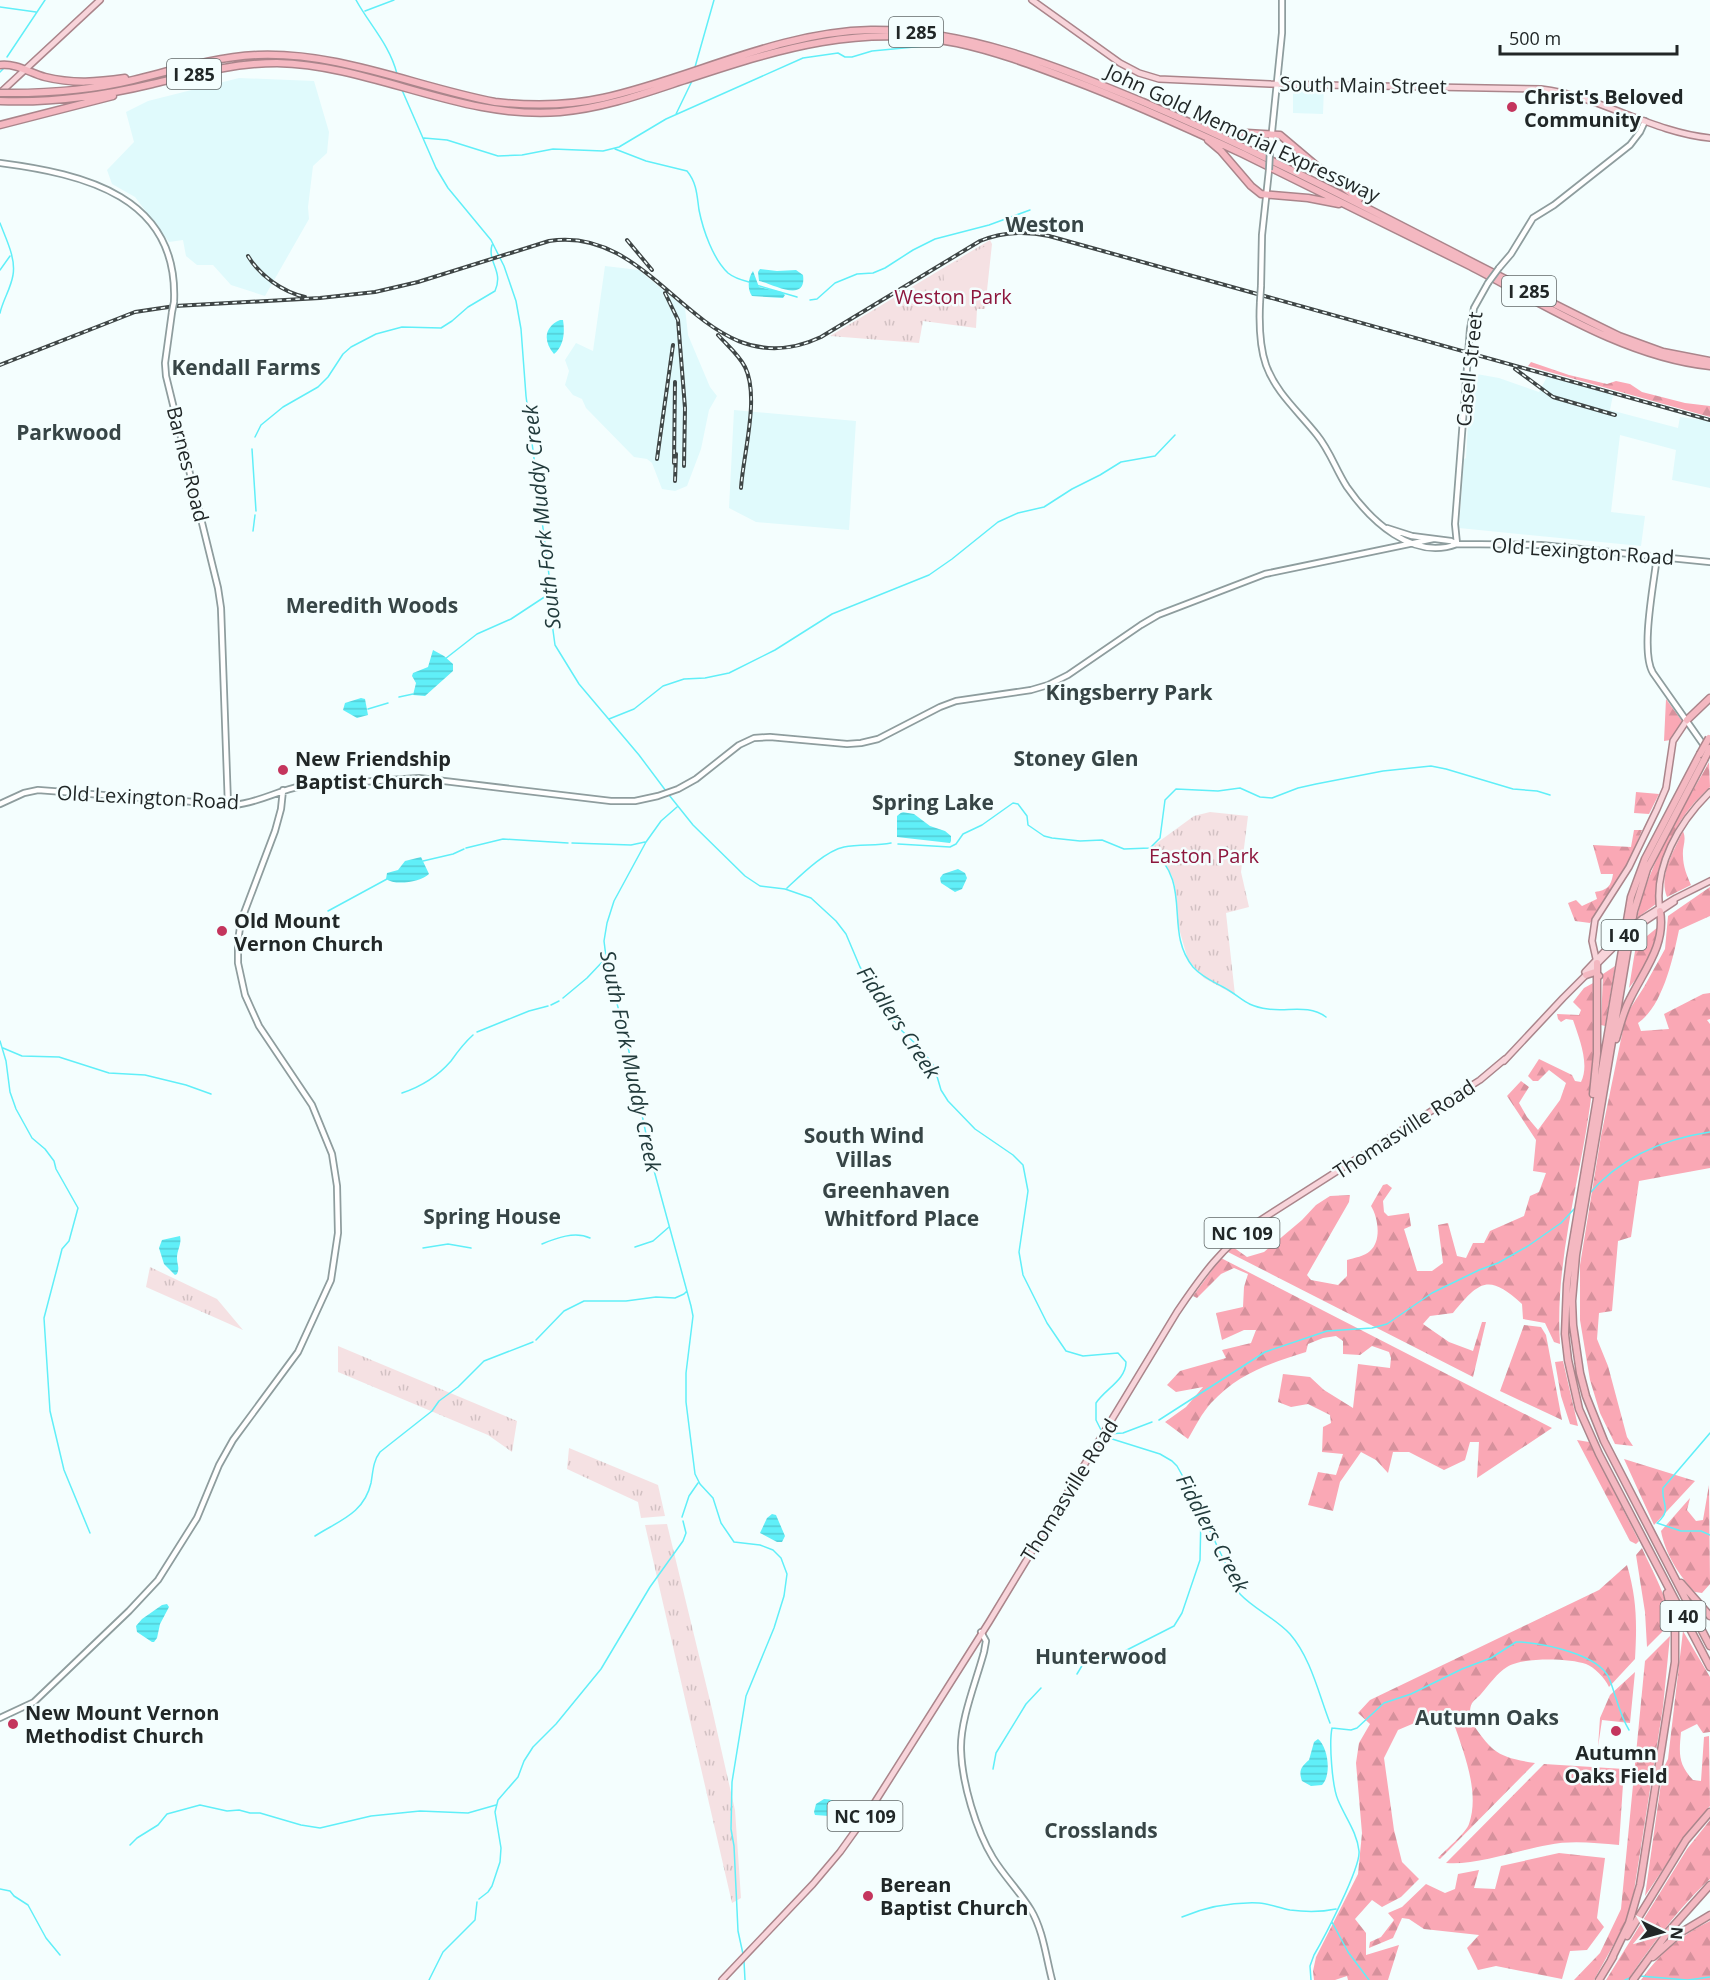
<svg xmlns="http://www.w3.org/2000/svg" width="1710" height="1980" font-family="'Open Sans',sans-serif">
<defs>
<pattern id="grass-tufts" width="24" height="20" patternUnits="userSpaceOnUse" patternTransform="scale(1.5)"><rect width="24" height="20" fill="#f5e1e3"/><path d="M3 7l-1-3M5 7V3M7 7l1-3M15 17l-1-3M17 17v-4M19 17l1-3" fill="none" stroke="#d2c1c3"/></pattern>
<pattern id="forest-firs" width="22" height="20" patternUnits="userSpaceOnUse" patternTransform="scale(1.5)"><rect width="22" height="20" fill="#faa8b5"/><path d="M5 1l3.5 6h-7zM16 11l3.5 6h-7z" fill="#d6919c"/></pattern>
<pattern id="water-rules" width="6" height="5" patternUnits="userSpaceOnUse" patternTransform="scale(1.5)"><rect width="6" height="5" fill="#60eff8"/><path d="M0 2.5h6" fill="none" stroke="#53cdd5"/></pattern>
</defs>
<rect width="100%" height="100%" fill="#f4fefe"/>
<path fill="#e0fafc" d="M239,78l75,3 15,51 -2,21 -14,13 -5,41 1,12 -44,77 -34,-11 -18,-20h-16l-11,-9 -3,-16 -14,2 -34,-45 -23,-13 -5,-14 27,-28 -8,-30 22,-11z
M1293,86l31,1 -1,27 -30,-1z
M605,266l34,4 46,38 3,27 22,52 7,9 -8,14 -8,39 -14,37 -12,5 -13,-2 -10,-26 -5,-4 -13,-2 -48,-49 -4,-9 -9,-4 -8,-10 4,-14 -4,-11 11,-17 17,8z
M1471,373l28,5 40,14 9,-17 65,20 -3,15 68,18 2,-11 30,4v67l-38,-8 4,-30 -56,-15 -9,77 34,4 -4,30 -182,-18 5,-69 2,-1z
M734,410l122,11 -7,109 -93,-8 -27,-14z"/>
<path fill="url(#grass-tufts)" d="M990,240l2,4 -7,65h-8l-1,19 -53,-7 -4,22 -89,-7z
M1210,812l38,4 -7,56 8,35 -23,6 9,82 -31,-17 -16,-18 -10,-35 -3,-39 -3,-10 -8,-14 -14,-14 44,-32z
M150,1267l67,32 26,31 -97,-43z
M338,1346l179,75 -5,31 -24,-17 -150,-63z
M569,1448l89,37 7,31 -24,2 -3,-16 -71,-33z
M667,1524l45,185 23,101 6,88 -9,5 -87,-378z"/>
<path fill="url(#forest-firs)" d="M1531,362l38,13 38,9 9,-3 14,3 12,8 43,11 25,3v11l-182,-51z
M1666,699l16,22 -11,19 -7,1z
M1709,762l1,25c-7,7 -14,13 -20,21 -19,22 -36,67 -34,96l-19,14c12,-56 44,-106 72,-156z
M1636,792l23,2 -10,20 -15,-1z
M1634,830h8l-14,34 -38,59 -15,-2 -7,-18 8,-3 6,6 15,-7 -2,-7c12,-2 16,-5 18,-18h-12l-8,-29 38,2z
M1683,831c4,10 -1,15 0,25 0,10 4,20 8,29l-24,12c-9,-22 7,-46 16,-66z
M1710,887v29l-31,14c-6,28 -16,76 -41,93l3,8 28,-2 -5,-15 39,-20 7,-1v26l-3,1 3,4v144l-71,13 -8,56 -13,4 -6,70 -13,2 -2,26 11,27 19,71 6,9 -18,-2 -15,-31 -10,-33 -10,-60v-55l21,-129 25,-121 18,-28 21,-38 3,-33z
M1658,927c1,23 -15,44 -29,61l7,-43z
M1615,966l-10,60 -4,-1 2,-51z
M1595,982c0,33 1,67 -2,100 -9,87 -39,174 -33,262l-6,-2 -9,-19 -22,-4 -1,-15c-33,-30 -42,-24 -69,9l-23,3 -7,8 26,18 24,9 9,-29h4l-13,55 -245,-125 5,-5 14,10 17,-5 38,-32 14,-15 14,-9 20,-1 -1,7 -42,73 4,5 27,5 9,-9v-16c7,-2 18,-4 23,-9 12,-10 8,-34 1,-45l12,-21 4,-1 5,4 -9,13 1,11 4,4 21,-3 2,13 -7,3 13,42h15l11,-8 -5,-38 10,-2 9,33 9,2 7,-15h11l6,-12 34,-15 6,-20 9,-4 7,-19 -13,-2 3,-31 -29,-44 14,-15 8,6 -10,16 8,14 11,13 22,-30 6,-17 -17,-13 -11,11h-5l-5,-5 11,-17 33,16 3,6 6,1c9,-18 -2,-44 -8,-62l-7,-1 -5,3 -3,-3 -1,-5 22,1 2,-5 -8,-8 11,-14z
M1221,1258l331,170 -75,50 2,-36h-9l-5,18 -21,10 -35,-18h-16l-5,21 -12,-13 -15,-8 -21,30 -7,29 -25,-6 10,-33 18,3 7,-21 -21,-2 1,-25 8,-4 -1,-8 -22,-11 -17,3 -13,-5 5,-28 27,3 14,13 29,18 5,-44 32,4 1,-10 -2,-6 -17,-6 -12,9 -17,-1v-13l-7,-5 -13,2 -15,6 -2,8c-38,12 -67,21 -95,51 -9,10 -16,24 -23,36l-23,-17 21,-15 17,-20 -27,5 -9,-7 13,-14 46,-13 -4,-8 29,-7 5,-13h-12l-22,10 -6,-27 27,-6 1,-20 4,-13 -14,-6 -13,6 -24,24 -4,-2z
M1524,1325l17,2 5,8 16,85 -62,-29z
M1563,1361l15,65 -8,-2 -9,-28 -6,-34z
M1577,1440l12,2 50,99 -3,3 -6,-3z
M1624,1459l71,22 -41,44z
M1709,1485l1,99 -8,9 -7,-1c-16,-16 -30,-39 -34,-61l29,-33 -3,12 9,11 7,-1z
M1642,1548c11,25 27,50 27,77l-22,22 -2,-35 -9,-57z
M1627,1565c10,34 10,59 8,94l-26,28c-4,-9 -15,-20 -23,-23 -17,-6 -64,-7 -79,3 -10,6 -18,18 -26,27 -7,8 -10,6 -11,18l-14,5 -6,-9 -52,22 -14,28 10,72 8,32 17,17 -18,18 -19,10 -10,-7 -17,19 11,14v22l33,-10 -11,35h-40l-1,-4 -12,4h-21l-1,-9 3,-14 42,-83 4,-41 -6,-70 3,-20 11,-19 -12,-11 12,-13 229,-110z
M1683,1631l27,46v55l-7,1 -6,-9 -16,8c-2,22 -3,32 12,48l8,1 3,-44 5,-1 1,70 -19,22 -46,68 18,-127 5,-10z
M1670,1636l-7,71 -29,184 -9,33 -31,56h-20l26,-27 21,-44 24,-248z
M1635,1672l-5,51 -28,-3 -4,27 2,-29 10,-23z
M1470,1720c22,32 26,37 65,43l-95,96 -2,-1c7,-8 28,-25 31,-34 11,-31 -5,-71 -15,-100z
M1544,1764l80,5 -5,76c-24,-2 -48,-5 -71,0 -29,5 -74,21 -102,18z
M1710,1820v59c-30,27 -59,67 -82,101h-22l81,-131z
M1559,1853l46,5 -8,60 7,9 -17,23 -17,1 -8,28 -66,-13 -18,4 -11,-22 12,-13 -55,-6 -15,-10 -7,-1 -9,20 -24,10 1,-6 11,-5 13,-17 -6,-7 14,-6 24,-23 19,9 10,-4 3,-15 21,-4 -5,18 21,1 6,-23z
M1710,1921v59h-69c18,-26 40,-45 69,-59z"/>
<path fill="#f5e1e3" d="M989,244l-5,60 -2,3 -36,-3 -3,-34z"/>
<path fill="url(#water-rules)" d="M760,269l17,2 19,-1 7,5c4,29 -30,9 -44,6l-1,-9z
M753,271l6,16 23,5 3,3 -2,3 -31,-2c-5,-7 -4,-18 1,-25z
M560,320h3c2,12 1,26 -9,34 -11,-13 -10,-27 6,-34z
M433,650l11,6 9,8v7l-28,25 -12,-1 3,-12 -4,-7 1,-3 15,-6z
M361,698l4,1 3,16 -11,3 -14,-8 2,-7z
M902,812l12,2 16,12 15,5 6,5v5l-1,2 -53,-6v-21z
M421,857l8,17c-8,8 -34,12 -43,5l1,-6 11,-3 7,-9z
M958,869l7,4 2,5 -5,11 -7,3 -14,-9 -1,-5 3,-4z
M180,1236c2,8 -3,14 -3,22 0,7 3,9 0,16l-2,1 -11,-11 -5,-16 3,-8z
M772,1514l4,1 9,21 -3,6h-5l-17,-9 7,-15z
M162,1605l5,-1 2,3 -9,17 -3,14 -3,4h-2l-15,-10 -1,-6 6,-7z
M1318,1739c10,8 14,36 4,46l-11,1 -9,-5c-4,-11 0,-15 7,-21l5,-18z
M824,1799c8,0 12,3 19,7 5,2 11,2 16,4l-1,8 -43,-3 -1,-3 2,-8z"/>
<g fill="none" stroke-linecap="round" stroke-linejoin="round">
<path stroke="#60eff8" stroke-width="1.5" d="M356,0c13,24 34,45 41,74
M0,7l36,5
M365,11l29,-11
M7,57l38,-57
M695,67l19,-67
M0,72l3,-3
M402,90l34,78 12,20 43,52 13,26 12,35 5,28 5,67 23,179 3,48 3,22 24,39 60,71 27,36
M676,114l16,-33
M424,138l23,2 51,16 24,-1 31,-6 50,2 16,-4 47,-28 137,-61 35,-5 7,4h7l20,-6 53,-5
M615,149l31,12 41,10c10,12 10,25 12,39 4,20 14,49 29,63 6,5 13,7 21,9
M0,223c6,16 16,35 13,52 -2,13 -10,25 -13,38
M0,270l10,-14
M756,285l41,12
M810,300l7,-1 18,-16 22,-9 16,-1 12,-5 28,-18 22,-11 54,-14 41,-15
M255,437l6,-12 22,-18 35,-20 10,-10 15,-23 8,-7 25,-13 26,-7 39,1 11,-7 16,-14 27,-16c9,-20 -8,-29 -3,-46
M252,449l4,62
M253,531l2,-16
M445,659l32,-25 34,-15 38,-25
M399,697l14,-3
M368,709l20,-6
M609,719l25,-10 29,-23 21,-7 21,-1 24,-5 46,-23 57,-36 97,-39 23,-16 46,-37 20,-9 26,-6 28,-18 28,-14 21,-13 34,-6 20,-21
M669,795l24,30 52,51 15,10 25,3 26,9 25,23 10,13 14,33 29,48 11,14 21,20 13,17 7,24 7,11 27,28 38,26 10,10 5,26 -9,61 4,23 24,48 19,28 17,5 35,-3 8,9c0,18 -21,27 -30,41v17l5,10
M677,807l-16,14 -15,21 -32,59 -7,22 -3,18 3,24 20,77 25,121 39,143 2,10 -7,57v29l9,72 5,10 13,14 8,25 13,19 26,3 13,5 8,8 6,16 -3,22 -10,32 -28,68 -14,86 -1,47 3,17 4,85 5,23
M572,843l59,2 14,-3
M898,844l52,3 6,-3 7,-10 19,-9 31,-22 5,1 9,12 1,9 16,11 8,2 28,3 22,-1 22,9 26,-1 10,-10 5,-38 11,-11 42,2 22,-3 20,9 12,1 26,-10 18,-4 67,-13 48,-5 15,3 67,20 24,2 13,4
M466,848l37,-9 65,4
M1151,849c43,35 12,81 42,118 9,10 19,14 30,20 19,10 21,19 45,22 20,3 40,-5 58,8
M423,861l30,-7 11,-5
M787,888c14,-13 38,-37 57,-41 16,-3 32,-1 47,-4
M328,911l59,-32
M563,998l24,-20 18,-19
M551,1005l8,-4
M477,1032l52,-21 19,-5
M0,1041l6,20 4,31 6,17 16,29 13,11 9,12 2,8 22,39 -9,33 -7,8 -2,8 -16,61 6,93 14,59 26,63
M3,1048l19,8 37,1 50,16 36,2 41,10 25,9
M402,1093c18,-6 36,-17 49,-32 7,-10 13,-18 22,-26
M1589,1194c32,-37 74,-55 121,-62
M542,1244c14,-6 33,-13 48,-6
M635,1247l18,-6 16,-14
M423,1248l25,-4 23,4
M536,1340l28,-29 20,-10h42l30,-4 19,1 9,-4 3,-3
M1159,1420l106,-68 62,-21 45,-3 15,-4 45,-31 47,-23 19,-7 30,-17 33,-23 14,-15
M1107,1433l2,5 51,16 12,7 5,5 14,25 49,103c14,15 35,24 50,40 21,24 29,61 40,89
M1710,1433l-47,55c-2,16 10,21 -6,35l24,8h20l9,4
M1108,1434l15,-1 29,-11
M682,1517l7,-21 9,-13
M315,1536c23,-15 49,-22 56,-53 2,-11 2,-22 9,-31l52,-41 7,-10 19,-14 26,-26 49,-19
M1077,1674l6,-10 23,-4 7,-5 2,1 59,-30 8,-13 18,-53 1,-45
M1332,1728l19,2 6,-2 27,-25 27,-9 51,-25 29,-11 25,-16h5c24,2 77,12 88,36 7,17 10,36 20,52
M993,1769l3,-16 30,-49 15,-16
M130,1845l7,-7 21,-13 9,-11 33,-9 27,6 12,-1 11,3h10l41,12 19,3 51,-12 49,-5 48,2 28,-8
M0,1889l10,2 4,5 14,9 18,33 14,17
M479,1899l9,-7 4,-6 8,-24 1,-14 -6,-36 3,-12 20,-23 6,-16 9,-14 23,-23 45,-55 49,-82 33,-46 3,-8 -3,-12
M1182,1917c24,-10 50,-15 77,-14 11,1 20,5 31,7 15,2 32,2 46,-1
M1332,1922l16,30 21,28
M744,1961l1,19
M1640,1976l47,4
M429,1980l14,-28 32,-32 2,-18
M1311,1980l-1,-14 4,-11c10,-17 47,-88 45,-104 -2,-19 -14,-34 -21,-51 -6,-14 -9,-57 -6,-72
M1625,1980l7,-3
M1688,1980l22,-3"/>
<g stroke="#8e9d9e" stroke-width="8">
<path id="secondary" d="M1270,151l12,-118v-33
M0,163c84,11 179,33 174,139
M1499,268l12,-14 22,-36 21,-13 76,-60 10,-13 5,-11
M1261,286l1,-51 7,-65
M1260,302c-1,21 -1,43 6,63 10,28 33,47 51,70 13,16 19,35 30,52 23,33 65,74 110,57l84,1 169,17
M172,312l-7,51 1,13 52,212 3,20 7,197
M1387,528l25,8 39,5 6,3
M1457,544l-2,-20 15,-195 4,-21 14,-25
M1657,556c-3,27 -17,96 -4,117l52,74
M0,804l24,-11 14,-3 196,15c24,-2 45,-15 68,-19l117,-8 192,23h24l23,-5 20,-7 18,-10 43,-34 15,-7 16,-1 77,7 14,-1 17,-4 62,-32 16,-6 75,-11 17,-5 20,-10 73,-50 17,-10 107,-41 168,-35
M981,1632l5,9 -2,11c-8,30 -24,68 -23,98 1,33 15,80 32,108 11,18 27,34 38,52 12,20 15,47 21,70
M0,1718l34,-16 95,-91 29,-31 39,-62 22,-53 14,-25 65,-88 33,-72 7,-47 -1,-47 -5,-32 -20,-49 -53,-79 -14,-31 -7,-32v-22l3,-20 34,-90 6,-22 2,-19"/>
</g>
<g stroke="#aa858b" stroke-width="8">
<path id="primary" d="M1032,0l88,63 19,10 20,6 111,5 271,5c59,7 110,43 169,49
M0,93l100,-93
M1660,911c-7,-44 19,-89 50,-119
M1642,919l34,-21 34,-17
M1641,924l33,-22
M1597,963l-5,-22 3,-21 34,-53 28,-58 9,-21 7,-47 14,-21
M1585,972l34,-36
M1504,1061l59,-63 50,-50
M722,1980l91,-96 27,-32 28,-39 121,-191 188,-310c25,-37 45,-65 82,-91l221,-141 25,-21"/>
</g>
<g stroke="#aa858b" stroke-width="9">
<path id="highway" d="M0,65c16,-2 30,8 45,12 28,7 53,5 80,1
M11,93c41,0 81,-3 122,-13 41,-10 82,-23 125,-25 82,-3 158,32 237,47 36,4 72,4 108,-4 90,-20 174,-66 268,-68 96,-1 185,36 272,72 163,69 317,157 476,234l44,16 47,9
M0,101c52,2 102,-5 152,-17 42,-10 82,-21 125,-21 97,2 183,57 283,49 46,-4 88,-20 131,-34 91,-30 169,-54 266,-35 38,8 75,22 112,36 59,22 116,48 174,75 75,37 151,74 227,112 75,39 155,91 240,100
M0,125l113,-29
M1207,127l23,5 50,3 51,43 28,21
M1208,140l13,11 30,35 10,8 47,4 31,6
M1687,720l23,-22
M1700,754l-55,105 -14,38 -61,362 -3,25 -2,50 3,26 11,49 20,45 111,213
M1704,760l-57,109 -13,42 -58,344 -4,46 1,24 7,48 6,23 18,45 106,205
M1586,975l9,-3 4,4
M1616,1039c4,-13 7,-27 14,-40 14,-29 36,-54 30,-88
M1593,1094l4,-40v-91
M1681,1583l29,33
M1627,1936l59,-96 24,-28
M1653,1957l27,-24 30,-18
M1611,1960l18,-37 11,-38 35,-223v-37l-8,-32
M1599,1980l14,-23
M1633,1980l35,-48 42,-47"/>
</g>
<use href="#secondary" stroke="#fff" stroke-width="4.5"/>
<use href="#primary" stroke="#f8d4da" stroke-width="5"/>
<use href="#highway" stroke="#f4b8c1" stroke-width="6"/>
<g stroke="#3f4646" stroke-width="4">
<path id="rail" d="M627,240l25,30
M248,256c12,20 35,36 57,41
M665,293l13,27 7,88 -1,58
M718,335c9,10 21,20 27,32 15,30 -2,88 -4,121
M0,365l135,-53 40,-6 145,-8 55,-6 43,-10 131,-41c112,-18 153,152 272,96l159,-96c22,-9 46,-10 69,-5l661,184
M1515,369l38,28 62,18
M657,459l16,-114
M674,463l1,-81
M675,481l1,-27"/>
</g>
<use href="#rail" stroke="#f4fefe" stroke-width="1.5" stroke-dasharray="4.5" stroke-linecap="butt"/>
<g stroke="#8e9d9e" stroke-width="8" stroke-linecap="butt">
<path id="secondary-bridge" d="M1269,170l1,-19
M1488,283l11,-15
M1260,302l1,-16
M172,312l2,-10"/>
</g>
<g stroke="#aa858b" stroke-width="8" stroke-linecap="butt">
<path id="primary-bridge" d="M1619,936l23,-17
M1613,948l28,-24"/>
</g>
<g stroke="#aa858b" stroke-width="9" stroke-linecap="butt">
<path id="highway-bridge" d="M0,93h11
M1700,754l9,-16
M1704,760l6,-12"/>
</g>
<use href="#secondary-bridge" stroke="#fff" stroke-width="4.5"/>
<use href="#primary-bridge" stroke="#f8d4da" stroke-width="5"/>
<use href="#highway-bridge" stroke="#f4b8c1" stroke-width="6"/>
</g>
<g fill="#c4355d" stroke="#f4fefe" stroke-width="2">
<circle cx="1512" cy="107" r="6"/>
<circle cx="283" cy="770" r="6"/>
<circle cx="222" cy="931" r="6"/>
<circle cx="13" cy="1724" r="6"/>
<circle cx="1616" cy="1731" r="6"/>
<circle cx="868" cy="1896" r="6"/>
</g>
<g text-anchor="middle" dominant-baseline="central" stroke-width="5" stroke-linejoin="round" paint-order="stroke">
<g fill="#f4fefe" stroke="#606868" stroke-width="1.5">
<rect x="889" y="17" width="54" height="30" rx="4.5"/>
<rect x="167" y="59" width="54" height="30" rx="4.5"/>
<rect x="1502" y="276" width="54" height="30" rx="4.5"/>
<rect x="1601.5" y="920" width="45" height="30" rx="4.5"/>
<rect x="1204.5" y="1218" width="75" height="30" rx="4.5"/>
<rect x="1660.5" y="1601" width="45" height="30" rx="4.5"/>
<rect x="827.5" y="1801" width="75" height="30" rx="4.5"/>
</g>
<g font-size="18" font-weight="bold" fill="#212727">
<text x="916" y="32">I 285</text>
<text x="194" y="74">I 285</text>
<text x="1529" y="291">I 285</text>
<text x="1624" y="935">I 40</text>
<text x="1242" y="1233">NC 109</text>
<text x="1683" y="1616">I 40</text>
<text x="865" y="1816">NC 109</text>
</g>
<g font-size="20" fill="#212727" stroke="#f4fefe">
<text transform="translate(1363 85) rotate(1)">South Main Street</text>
<text transform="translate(1243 133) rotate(25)">John Gold Memorial Expressway</text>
<text transform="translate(1469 369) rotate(-84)">Casell Street</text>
<text transform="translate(188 464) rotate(76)">Barnes Road</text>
<text transform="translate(1583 551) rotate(4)">Old Lexington Road</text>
<text transform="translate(148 797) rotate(3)">Old Lexington Road</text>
<text transform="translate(1404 1129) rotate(-33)">Thomasville Road</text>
<text transform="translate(1069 1490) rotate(-58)">Thomasville Road</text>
</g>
<g font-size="20" font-weight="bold" fill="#212727" stroke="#f4fefe" text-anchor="start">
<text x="1524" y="96">Christ's Beloved<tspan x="1524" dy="23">Community</tspan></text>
<text x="295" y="758">New Friendship<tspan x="295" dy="23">Baptist Church</tspan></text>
<text x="234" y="920">Old Mount<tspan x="234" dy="23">Vernon Church</tspan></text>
<text x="25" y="1712">New Mount Vernon<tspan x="25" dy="23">Methodist Church</tspan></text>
<text x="1616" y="1752" text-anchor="middle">Autumn<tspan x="1616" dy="23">Oaks Field</tspan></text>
<text x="880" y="1884">Berean<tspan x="880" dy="23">Baptist Church</tspan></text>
</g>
<g font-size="20" fill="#8d173d" stroke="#f4fefe">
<text x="953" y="296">Weston Park</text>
<text x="1204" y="855">Easton Park</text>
</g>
<g font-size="21" font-weight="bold" fill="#374546" stroke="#f4fefe">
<text x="1045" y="224">Weston</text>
<text x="246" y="367">Kendall Farms</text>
<text x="69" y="432">Parkwood</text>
<text x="372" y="605">Meredith Woods</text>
<text x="1129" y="692">Kingsberry Park</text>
<text x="1076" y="758">Stoney Glen</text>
<text x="933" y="802">Spring Lake</text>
<text x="864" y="1135">South Wind<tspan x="864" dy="24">Villas</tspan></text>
<text x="886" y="1190">Greenhaven</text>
<text x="492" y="1216">Spring House</text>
<text x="902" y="1218">Whitford Place</text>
<text x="1101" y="1656">Hunterwood</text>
<text x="1487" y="1717">Autumn Oaks</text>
<text x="1101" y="1830">Crosslands</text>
</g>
<g font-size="21" font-style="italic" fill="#223b3c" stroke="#f4fefe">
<text transform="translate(541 517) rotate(-96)">South Fork Muddy Creek</text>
<text transform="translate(899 1022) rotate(56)">Fiddlers Creek</text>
<text transform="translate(631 1061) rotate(78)">South Fork Muddy Creek</text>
<text transform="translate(1213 1533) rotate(62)">Fiddlers Creek</text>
</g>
</g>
<g transform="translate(1662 1932) rotate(95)" stroke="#f4fefe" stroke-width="4.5" paint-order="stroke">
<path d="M0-4.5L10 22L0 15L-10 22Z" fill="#212727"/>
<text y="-9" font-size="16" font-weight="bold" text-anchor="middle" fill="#212727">N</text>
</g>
<path d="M1500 45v9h177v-9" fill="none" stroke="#212727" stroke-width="3"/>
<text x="1509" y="45" font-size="18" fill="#212727" stroke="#f4fefe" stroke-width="4.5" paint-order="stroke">500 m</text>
</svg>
